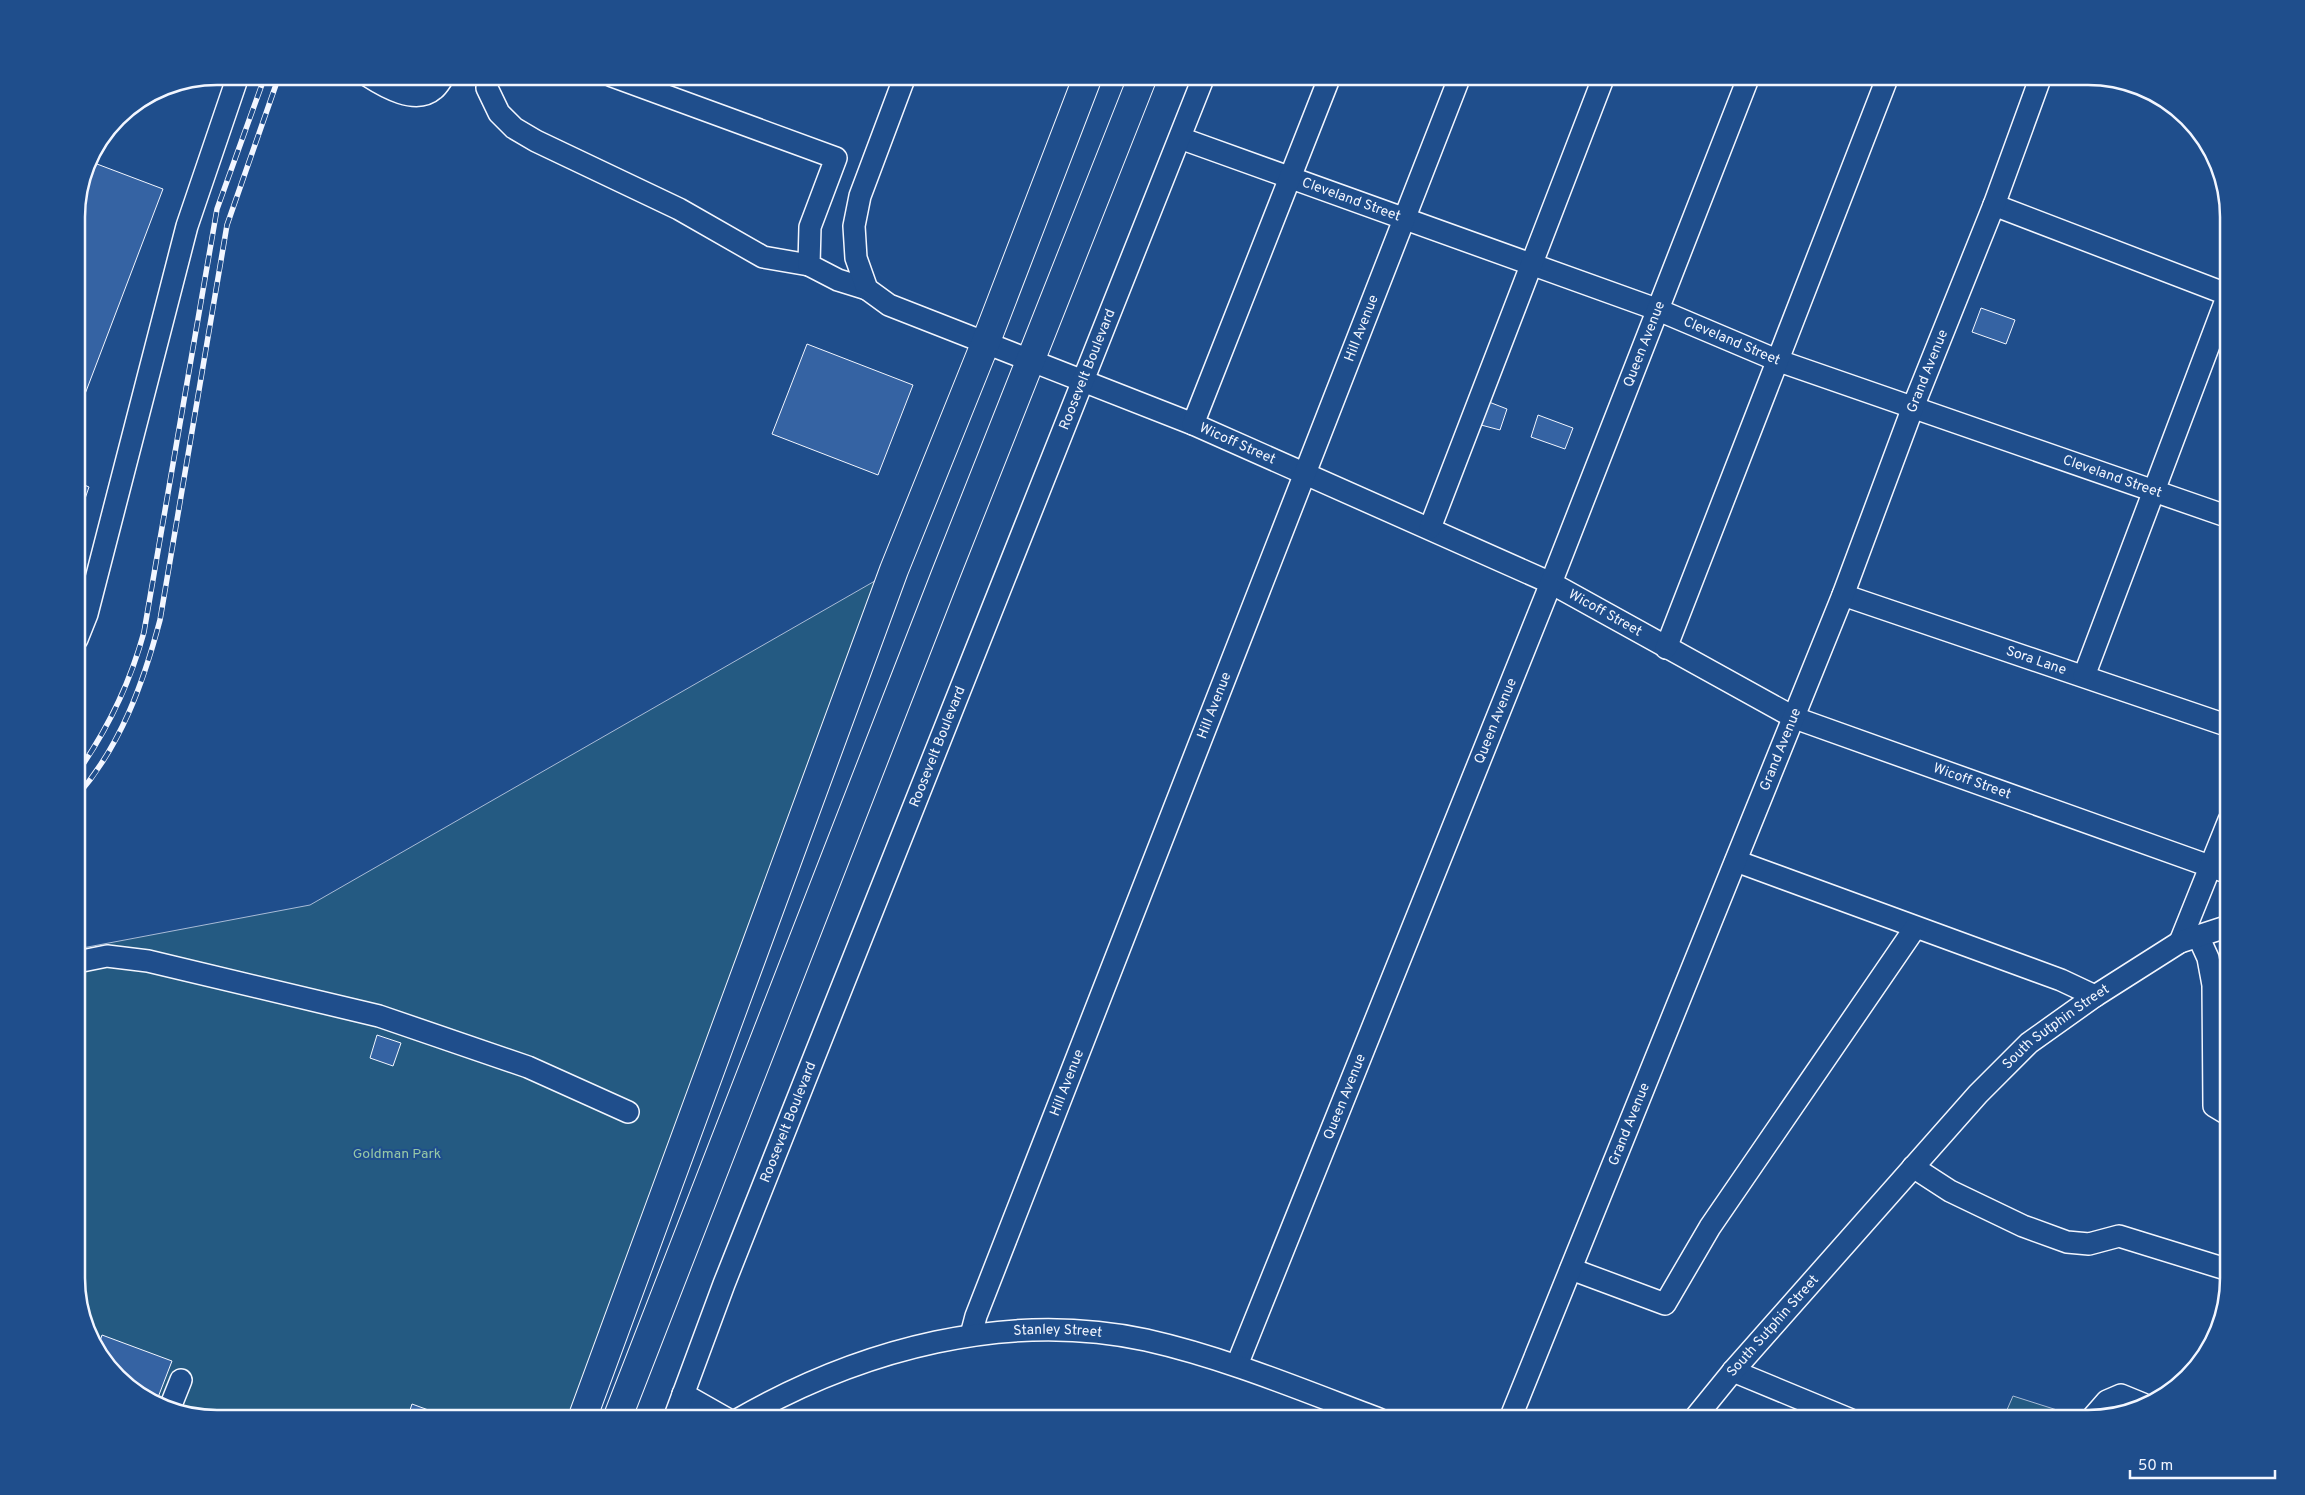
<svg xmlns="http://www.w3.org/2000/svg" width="2305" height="1495" font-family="Overpass,sans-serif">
<rect width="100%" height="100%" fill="#1f4e8c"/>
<path fill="#245a82" stroke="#a8bbd7" d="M894,570l-312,849h-364l-79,-24 -44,-47 -18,-62v-337l233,-44z
M2013,1396l66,21 -76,2z"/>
<path fill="#3563a3" stroke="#f2f6ff" d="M385,76h36l-4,11z
M89,161l74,28 -86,226v-206z
M1981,308l34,12 -9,24 -34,-12z
M807,344l106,41 -35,90 -106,-41z
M1489,402l18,7 -7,21 -19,-5z
M1538,415l35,13 -8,21 -34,-12z
M77,482l12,5 -12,35z
M2218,994h11v106h-13z
M377,1035l24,8 -8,23 -23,-8z
M102,1335l70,26 -15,39 -20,-8 -40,-42z
M412,1404l41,15h-46z"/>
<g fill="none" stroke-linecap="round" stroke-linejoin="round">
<g stroke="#f2f6ff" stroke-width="24">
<g id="minor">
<path d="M368,76c17,11 48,29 66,13 4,-3 7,-9 10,-13"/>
<path d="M488,76l-1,12 12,25 15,15 22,13 143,68 84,48 46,8"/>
<path d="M612,76l224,82 -26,69 -1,38 29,15 29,9"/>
<path id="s1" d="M905,76l-45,120 -6,30 2,32 11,31 22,16 304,119 358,159 244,135 434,155"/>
<path id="s2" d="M1180,138l476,171 123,52 450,156"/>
<path d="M1994,205l235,90"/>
<path d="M1193,424l137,-348"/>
<path d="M1430,528l174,-452"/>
<path id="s3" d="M1843,595l386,131"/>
<path d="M77,639l10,-25 100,-388 51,-150"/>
<path d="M1666,648l222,-572"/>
<path d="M2084,676l145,-384"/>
<path d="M1736,861l325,119 34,16"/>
<path d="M2198,936l10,22 5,27 1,121 15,9"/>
<path d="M2180,942l49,-122"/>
<path d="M77,962l30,-6 41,5 231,55 149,51 100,45"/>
<path d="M1913,1167l37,24 73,35 44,16 22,2 30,-8 110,34"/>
<path d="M1571,1269l94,35 45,-77 205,-299"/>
<path id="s4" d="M971,1335l5,-19 484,-1240"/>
<path id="s5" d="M1237,1365l314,-782 198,-507"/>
<path d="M1733,1371l116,48"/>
<path d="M683,1394l44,25"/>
<path d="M171,1405l10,-25"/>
<path d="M2093,1417l14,-16 14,-6 22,9"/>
<path id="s6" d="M674,1419l50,-135 480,-1208"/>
<path id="s7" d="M739,1419c122,-70 268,-109 407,-79 80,18 156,50 233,79"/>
<path id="s8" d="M1510,1419l333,-824 70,-188 81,-202 47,-129"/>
<path id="s9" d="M1694,1419l39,-48 245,-277 51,-51 66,-47 85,-54 49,-16"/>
</g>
</g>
<g stroke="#f2f6ff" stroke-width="30">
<path id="major" d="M582,1419l312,-849 91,-226 103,-268
M617,1419l328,-843 198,-500"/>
</g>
<use href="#minor" stroke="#1f4e8c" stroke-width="21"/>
<use href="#major" stroke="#1f4e8c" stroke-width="28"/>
<g stroke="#f2f6ff" stroke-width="5.5">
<path id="rail" d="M77,773c31,-44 53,-90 67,-141l73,-423 48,-133
M77,796c44,-51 66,-112 83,-176l67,-395 52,-149"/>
</g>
<use href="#rail" stroke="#1f4e8c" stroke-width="4" stroke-dasharray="11" stroke-linecap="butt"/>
</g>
<g text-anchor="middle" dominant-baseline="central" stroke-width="4" stroke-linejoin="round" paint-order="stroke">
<g font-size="14" fill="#f2f6ff" stroke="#1f4e8c">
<text stroke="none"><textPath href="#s2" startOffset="182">Cleveland Street</textPath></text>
<text stroke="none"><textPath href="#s4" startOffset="1080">Hill Avenue</textPath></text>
<text stroke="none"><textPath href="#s2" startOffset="588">Cleveland Street</textPath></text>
<text stroke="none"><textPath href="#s5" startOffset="1099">Queen Avenue</textPath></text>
<text stroke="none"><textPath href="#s6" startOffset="1128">Roosevelt Boulevard</textPath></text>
<text stroke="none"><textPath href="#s8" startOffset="1128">Grand Avenue</textPath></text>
<text stroke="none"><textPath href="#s1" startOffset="626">Wicoff Street</textPath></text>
<text stroke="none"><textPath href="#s2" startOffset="992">Cleveland Street</textPath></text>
<text stroke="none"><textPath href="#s1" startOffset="1031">Wicoff Street</textPath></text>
<text stroke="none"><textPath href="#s3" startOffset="204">Sora Lane</textPath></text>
<text stroke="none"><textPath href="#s4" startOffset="675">Hill Avenue</textPath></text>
<text stroke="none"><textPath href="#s5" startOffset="694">Queen Avenue</textPath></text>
<text stroke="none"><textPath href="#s6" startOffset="722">Roosevelt Boulevard</textPath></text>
<text stroke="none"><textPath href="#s8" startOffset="722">Grand Avenue</textPath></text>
<text stroke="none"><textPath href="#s1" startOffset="1436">Wicoff Street</textPath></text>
<text stroke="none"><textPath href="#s9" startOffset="535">South Sutphin Street</textPath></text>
<text stroke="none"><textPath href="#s4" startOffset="270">Hill Avenue</textPath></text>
<text stroke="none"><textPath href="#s5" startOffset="289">Queen Avenue</textPath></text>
<text stroke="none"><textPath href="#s6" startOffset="318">Roosevelt Boulevard</textPath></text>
<text stroke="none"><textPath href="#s8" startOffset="318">Grand Avenue</textPath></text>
<text stroke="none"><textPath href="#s9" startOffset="122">South Sutphin Street</textPath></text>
<text stroke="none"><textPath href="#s7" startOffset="335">Stanley Street</textPath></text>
</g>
<g font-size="14" fill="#97c8a6" stroke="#1f4e8c">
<text x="397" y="1154">Goldman Park</text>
</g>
</g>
<path d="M0 0H2305V1495H0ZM217 85H2088A132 132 0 0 1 2220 217V1278A132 132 0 0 1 2088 1410H217A132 132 0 0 1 85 1278V217A132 132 0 0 1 217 85Z" fill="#1f4e8c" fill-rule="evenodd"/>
<path fill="none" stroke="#f2f6ff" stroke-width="2.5" d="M217 85H2088A132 132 0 0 1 2220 217V1278A132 132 0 0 1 2088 1410H217A132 132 0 0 1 85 1278V217A132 132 0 0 1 217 85Z"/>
<path d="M2130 1470v8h145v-8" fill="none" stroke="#f2f6ff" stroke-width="2.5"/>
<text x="2138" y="1470" font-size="15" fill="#f2f6ff" stroke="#1f4e8c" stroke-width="4" paint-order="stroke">50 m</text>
</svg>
